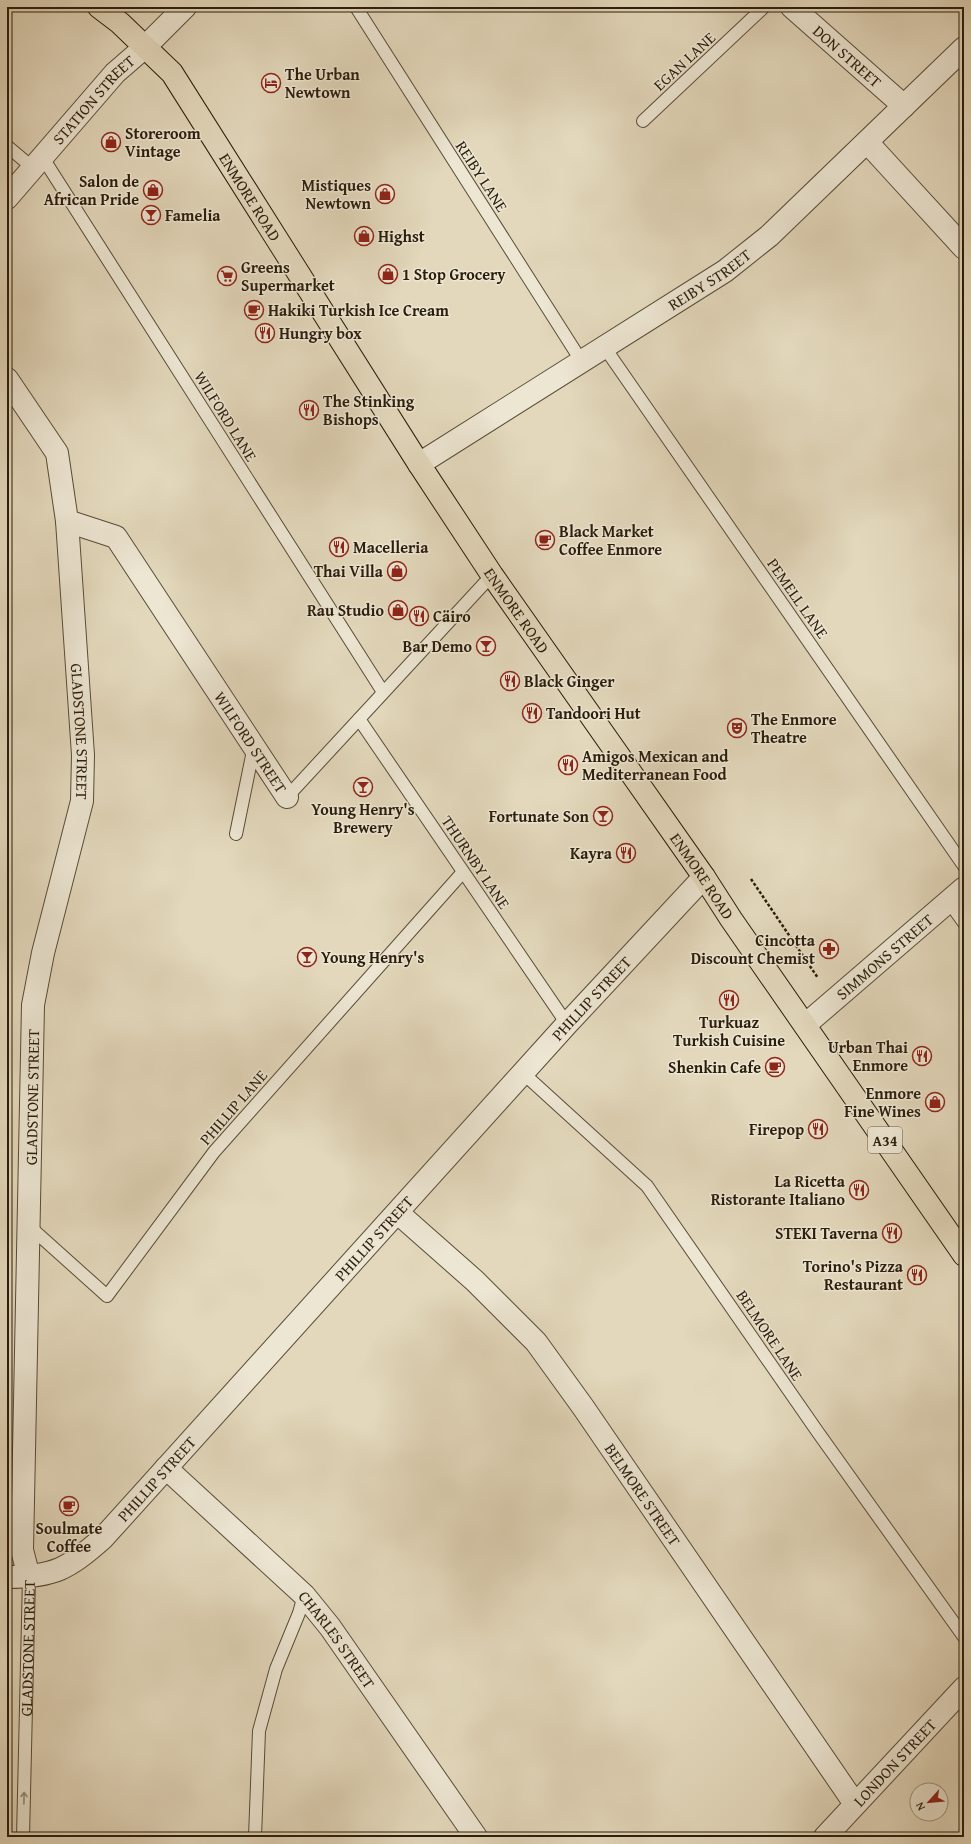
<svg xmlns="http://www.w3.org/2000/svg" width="971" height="1844" font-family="'Gentium Book Plus',serif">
<rect width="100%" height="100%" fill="#e3d8bc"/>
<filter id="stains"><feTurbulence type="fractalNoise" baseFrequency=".005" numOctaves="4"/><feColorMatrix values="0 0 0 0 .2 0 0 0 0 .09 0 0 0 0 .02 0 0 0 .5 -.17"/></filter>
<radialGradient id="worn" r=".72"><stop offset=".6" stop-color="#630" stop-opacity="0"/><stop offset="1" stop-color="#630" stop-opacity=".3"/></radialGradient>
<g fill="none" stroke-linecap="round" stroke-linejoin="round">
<g stroke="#584c38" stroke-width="14">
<g id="service">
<path d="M356,7l226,355"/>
<path d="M643,121l121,-114"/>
<path d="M7,146l26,22"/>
<path d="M43,158l340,534"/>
<path d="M605,348l359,518"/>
<path d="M359,719l208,305"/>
<path d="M287,797l205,-222"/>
<path d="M236,834l18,-88"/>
<path d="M949,902l15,21"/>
<path d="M524,1074l123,112 170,245 147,206"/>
<path d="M30,1227l77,69 107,-144 249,-280"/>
<path id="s1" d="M23,1837l6,-260"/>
<path d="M255,1837l4,-106 17,-62 23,-56 5,-18"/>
</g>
</g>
<g stroke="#584c38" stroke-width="24">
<g id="minor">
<path id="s2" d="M792,7l112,99"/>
<path d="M867,142l97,106"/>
<path id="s3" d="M7,198l108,-125 30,-26 40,-40"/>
<path id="s4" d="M7,379l50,74 10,68 16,234 -1,46 -39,152 -10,52 -11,545 7,27"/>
<path id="s5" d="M419,464l306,-193 44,-35 195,-188"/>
<path id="s6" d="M67,521l49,16 171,260"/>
<path id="s7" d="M805,1025l159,-137"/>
<path id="s8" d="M398,1213l77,68 61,61 47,65 272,397"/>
<path id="s9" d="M166,1468l138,127 26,32 146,210"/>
<path id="s10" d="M7,1577c47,0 61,-8 96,-39l464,-514 137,-147"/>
<path id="s11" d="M825,1837l139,-149"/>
</g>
</g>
<g stroke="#2a1d0c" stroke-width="24">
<g id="trunk">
<path id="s12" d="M99,7l21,16 52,50 247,391 73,111 212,302 27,42 233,336"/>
</g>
</g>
<path stroke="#2a1d0c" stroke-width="2.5" stroke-dasharray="3 2" stroke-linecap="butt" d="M751,879l67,99"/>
<use href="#service" stroke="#ede6d3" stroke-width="12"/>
<use href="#minor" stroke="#ede6d3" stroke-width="22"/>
<use href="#trunk" stroke="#e3d8bc" stroke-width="22"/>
</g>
<defs><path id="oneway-shaft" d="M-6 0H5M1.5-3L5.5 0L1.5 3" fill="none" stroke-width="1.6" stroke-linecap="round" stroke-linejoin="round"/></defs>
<use stroke="#958c79" href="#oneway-shaft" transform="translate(24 1798) rotate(-89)"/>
<defs>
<g id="hotel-ring" transform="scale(1)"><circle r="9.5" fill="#ede6d3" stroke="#8f2418" stroke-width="1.5"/><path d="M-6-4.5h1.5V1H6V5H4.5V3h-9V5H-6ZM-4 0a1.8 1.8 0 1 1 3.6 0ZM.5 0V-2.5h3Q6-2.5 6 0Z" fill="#8f2418"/></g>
<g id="shop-ring" transform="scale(1)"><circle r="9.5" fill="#ede6d3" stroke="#8f2418" stroke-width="1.5"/><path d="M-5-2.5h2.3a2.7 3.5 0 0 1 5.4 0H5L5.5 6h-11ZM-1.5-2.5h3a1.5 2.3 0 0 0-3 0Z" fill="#8f2418"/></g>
<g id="bar-ring" transform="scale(1)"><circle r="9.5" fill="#ede6d3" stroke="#8f2418" stroke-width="1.5"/><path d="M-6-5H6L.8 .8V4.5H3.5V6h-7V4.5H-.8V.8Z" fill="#8f2418"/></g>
<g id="supermarket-ring" transform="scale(1)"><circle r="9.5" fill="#ede6d3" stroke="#8f2418" stroke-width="1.5"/><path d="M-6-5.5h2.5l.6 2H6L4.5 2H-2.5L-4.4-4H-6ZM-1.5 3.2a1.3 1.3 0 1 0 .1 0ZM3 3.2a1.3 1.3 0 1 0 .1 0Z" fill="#8f2418"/></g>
<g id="cafe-ring" transform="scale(1)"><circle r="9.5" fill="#ede6d3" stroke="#8f2418" stroke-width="1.5"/><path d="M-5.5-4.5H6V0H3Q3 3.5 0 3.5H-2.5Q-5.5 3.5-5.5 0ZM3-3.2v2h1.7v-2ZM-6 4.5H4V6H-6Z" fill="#8f2418"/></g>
<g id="restaurant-ring" transform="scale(1)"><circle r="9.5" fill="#ede6d3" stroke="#8f2418" stroke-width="1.5"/><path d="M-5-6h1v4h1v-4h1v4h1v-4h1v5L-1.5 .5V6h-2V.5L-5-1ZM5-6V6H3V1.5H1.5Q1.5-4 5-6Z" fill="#8f2418"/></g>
<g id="theatre-ring" transform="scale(1)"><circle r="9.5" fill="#ede6d3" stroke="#8f2418" stroke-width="1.5"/><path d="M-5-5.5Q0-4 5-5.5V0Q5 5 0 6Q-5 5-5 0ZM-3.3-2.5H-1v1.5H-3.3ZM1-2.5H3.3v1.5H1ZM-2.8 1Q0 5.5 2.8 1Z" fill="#8f2418"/></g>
<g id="pharmacy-ring" transform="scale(1)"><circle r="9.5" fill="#ede6d3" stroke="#8f2418" stroke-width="1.5"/><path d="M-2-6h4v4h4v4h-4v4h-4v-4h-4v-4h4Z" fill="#8f2418"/></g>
</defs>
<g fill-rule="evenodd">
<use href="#hotel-ring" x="271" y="83"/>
<use href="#shop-ring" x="111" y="142"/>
<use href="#shop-ring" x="153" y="190"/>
<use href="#shop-ring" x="385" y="194"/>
<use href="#bar-ring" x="151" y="215"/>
<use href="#shop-ring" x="364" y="236"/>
<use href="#shop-ring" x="388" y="274"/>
<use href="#supermarket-ring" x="227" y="276"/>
<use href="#cafe-ring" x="254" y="310"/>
<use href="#restaurant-ring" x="265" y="333"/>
<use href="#restaurant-ring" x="309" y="410"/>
<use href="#cafe-ring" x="545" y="540"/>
<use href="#restaurant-ring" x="339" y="547"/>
<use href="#shop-ring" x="397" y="571"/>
<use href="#shop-ring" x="398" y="610"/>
<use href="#restaurant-ring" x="419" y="616"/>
<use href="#bar-ring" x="486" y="646"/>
<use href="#restaurant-ring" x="510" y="681"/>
<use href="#restaurant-ring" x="532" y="713"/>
<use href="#theatre-ring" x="737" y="728"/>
<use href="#restaurant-ring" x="568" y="765"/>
<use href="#bar-ring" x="363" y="787"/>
<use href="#bar-ring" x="603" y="816"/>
<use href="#restaurant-ring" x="626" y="853"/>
<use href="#pharmacy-ring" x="829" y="949"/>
<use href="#bar-ring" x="307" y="957"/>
<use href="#restaurant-ring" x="729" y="1000"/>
<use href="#restaurant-ring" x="922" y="1056"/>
<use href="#cafe-ring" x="775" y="1067"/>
<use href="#shop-ring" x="935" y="1102"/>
<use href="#restaurant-ring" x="818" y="1129"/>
<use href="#restaurant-ring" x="859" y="1190"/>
<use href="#restaurant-ring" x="892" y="1233"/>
<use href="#restaurant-ring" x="917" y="1275"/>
<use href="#cafe-ring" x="69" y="1506"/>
</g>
<g text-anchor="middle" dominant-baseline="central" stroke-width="3" stroke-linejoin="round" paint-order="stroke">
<rect fill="#ede6d3" stroke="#645948" stroke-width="1" x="868" y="1127" width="34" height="26" rx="3"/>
<g font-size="15" font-weight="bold" fill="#2a1d0c">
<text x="885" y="1140">A34</text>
</g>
<g font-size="16" fill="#2a1d0c" stroke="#ede6d3">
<text stroke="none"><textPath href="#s2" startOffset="74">DON STREET</textPath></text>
<text transform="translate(684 61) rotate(-43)">EGAN LANE</text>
<text stroke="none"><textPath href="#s3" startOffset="131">STATION STREET</textPath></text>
<text transform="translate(482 176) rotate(57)">REIBY LANE</text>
<text stroke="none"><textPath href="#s12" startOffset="245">ENMORE ROAD</textPath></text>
<text stroke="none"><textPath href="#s5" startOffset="344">REIBY STREET</textPath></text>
<text transform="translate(226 416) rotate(58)">WILFORD LANE</text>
<text transform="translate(798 598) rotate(55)">PEMELL LANE</text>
<text stroke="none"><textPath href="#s12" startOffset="737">ENMORE ROAD</textPath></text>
<text stroke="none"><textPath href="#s4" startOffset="369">GLADSTONE STREET</textPath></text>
<text stroke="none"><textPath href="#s6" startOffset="297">WILFORD STREET</textPath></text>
<text transform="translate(476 862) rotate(56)">THURNBY LANE</text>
<text stroke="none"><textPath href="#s12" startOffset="1061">ENMORE ROAD</textPath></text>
<text stroke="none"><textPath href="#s7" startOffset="105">SIMMONS STREET</textPath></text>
<text stroke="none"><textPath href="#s10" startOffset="835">PHILLIP STREET</textPath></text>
<text transform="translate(32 1097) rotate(-89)">GLADSTONE STREET</text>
<text transform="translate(233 1107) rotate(-49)">PHILLIP LANE</text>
<text stroke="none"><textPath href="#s10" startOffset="511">PHILLIP STREET</textPath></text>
<text transform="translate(770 1335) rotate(56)">BELMORE LANE</text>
<text stroke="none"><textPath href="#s10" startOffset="187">PHILLIP STREET</textPath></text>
<text stroke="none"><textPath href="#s8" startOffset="375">BELMORE STREET</textPath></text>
<text stroke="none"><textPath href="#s9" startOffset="243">CHARLES STREET</textPath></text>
<text stroke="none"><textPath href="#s1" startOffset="189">GLADSTONE STREET</textPath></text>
<text stroke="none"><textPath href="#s11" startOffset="102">LONDON STREET</textPath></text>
</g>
<g font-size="16" font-weight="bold" fill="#2a1d0c" stroke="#ede6d3" text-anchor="start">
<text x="285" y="74">The Urban<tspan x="285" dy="18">Newtown</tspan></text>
<text x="125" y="133">Storeroom<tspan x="125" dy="18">Vintage</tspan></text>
<text x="139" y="181" text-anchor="end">Salon de<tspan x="139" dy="18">African Pride</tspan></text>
<text x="371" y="185" text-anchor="end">Mistiques<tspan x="371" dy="18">Newtown</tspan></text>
<text x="165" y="215">Famelia</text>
<text x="378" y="236">Highst</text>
<text x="241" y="267">Greens<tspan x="241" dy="18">Supermarket</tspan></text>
<text x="402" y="274">1 Stop Grocery</text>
<text x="268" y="310">Hakiki Turkish Ice Cream</text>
<text x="279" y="333">Hungry box</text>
<text x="323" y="401">The Stinking<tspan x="323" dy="18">Bishops</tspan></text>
<text x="559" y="531">Black Market<tspan x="559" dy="18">Coffee Enmore</tspan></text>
<text x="353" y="547">Macelleria</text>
<text x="383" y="571" text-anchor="end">Thai Villa</text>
<text x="384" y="610" text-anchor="end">Rau Studio</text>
<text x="433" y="616">Cäiro</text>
<text x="472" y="646" text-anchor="end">Bar Demo</text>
<text x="524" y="681">Black Ginger</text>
<text x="546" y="713">Tandoori Hut</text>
<text x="751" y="719">The Enmore<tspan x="751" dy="18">Theatre</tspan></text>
<text x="582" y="756">Amigos Mexican and<tspan x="582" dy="18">Mediterranean Food</tspan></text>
<text x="363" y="809" text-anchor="middle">Young Henry's<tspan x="363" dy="18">Brewery</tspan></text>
<text x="589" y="816" text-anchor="end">Fortunate Son</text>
<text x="612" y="853" text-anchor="end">Kayra</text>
<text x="815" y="940" text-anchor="end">Cincotta<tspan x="815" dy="18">Discount Chemist</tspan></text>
<text x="321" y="957">Young Henry's</text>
<text x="729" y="1022" text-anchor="middle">Turkuaz<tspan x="729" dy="18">Turkish Cuisine</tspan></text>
<text x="908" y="1047" text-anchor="end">Urban Thai<tspan x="908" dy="18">Enmore</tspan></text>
<text x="761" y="1067" text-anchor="end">Shenkin Cafe</text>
<text x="921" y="1093" text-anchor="end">Enmore<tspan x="921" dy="18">Fine Wines</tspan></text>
<text x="804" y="1129" text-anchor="end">Firepop</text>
<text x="845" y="1181" text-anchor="end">La Ricetta<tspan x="845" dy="18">Ristorante Italiano</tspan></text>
<text x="878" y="1233" text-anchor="end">STEKI Taverna</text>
<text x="903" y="1266" text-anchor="end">Torino's Pizza<tspan x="903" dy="18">Restaurant</tspan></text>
<text x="69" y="1528" text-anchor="middle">Soulmate<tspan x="69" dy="18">Coffee</tspan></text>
</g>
</g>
<rect width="971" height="1844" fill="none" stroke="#e3d8bc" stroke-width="24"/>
<rect x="8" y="8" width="955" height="1828" fill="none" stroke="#2a1d0c" stroke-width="2"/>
<rect x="12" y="12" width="947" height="1820" fill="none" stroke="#2a1d0c"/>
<g transform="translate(929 1802) rotate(243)"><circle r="19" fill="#ede6d3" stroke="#9f9683"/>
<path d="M0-3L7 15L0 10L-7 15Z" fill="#8f2418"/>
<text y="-6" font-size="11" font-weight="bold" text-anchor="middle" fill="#2a1d0c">N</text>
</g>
<rect width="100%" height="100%" filter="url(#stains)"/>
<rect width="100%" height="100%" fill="url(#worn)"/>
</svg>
